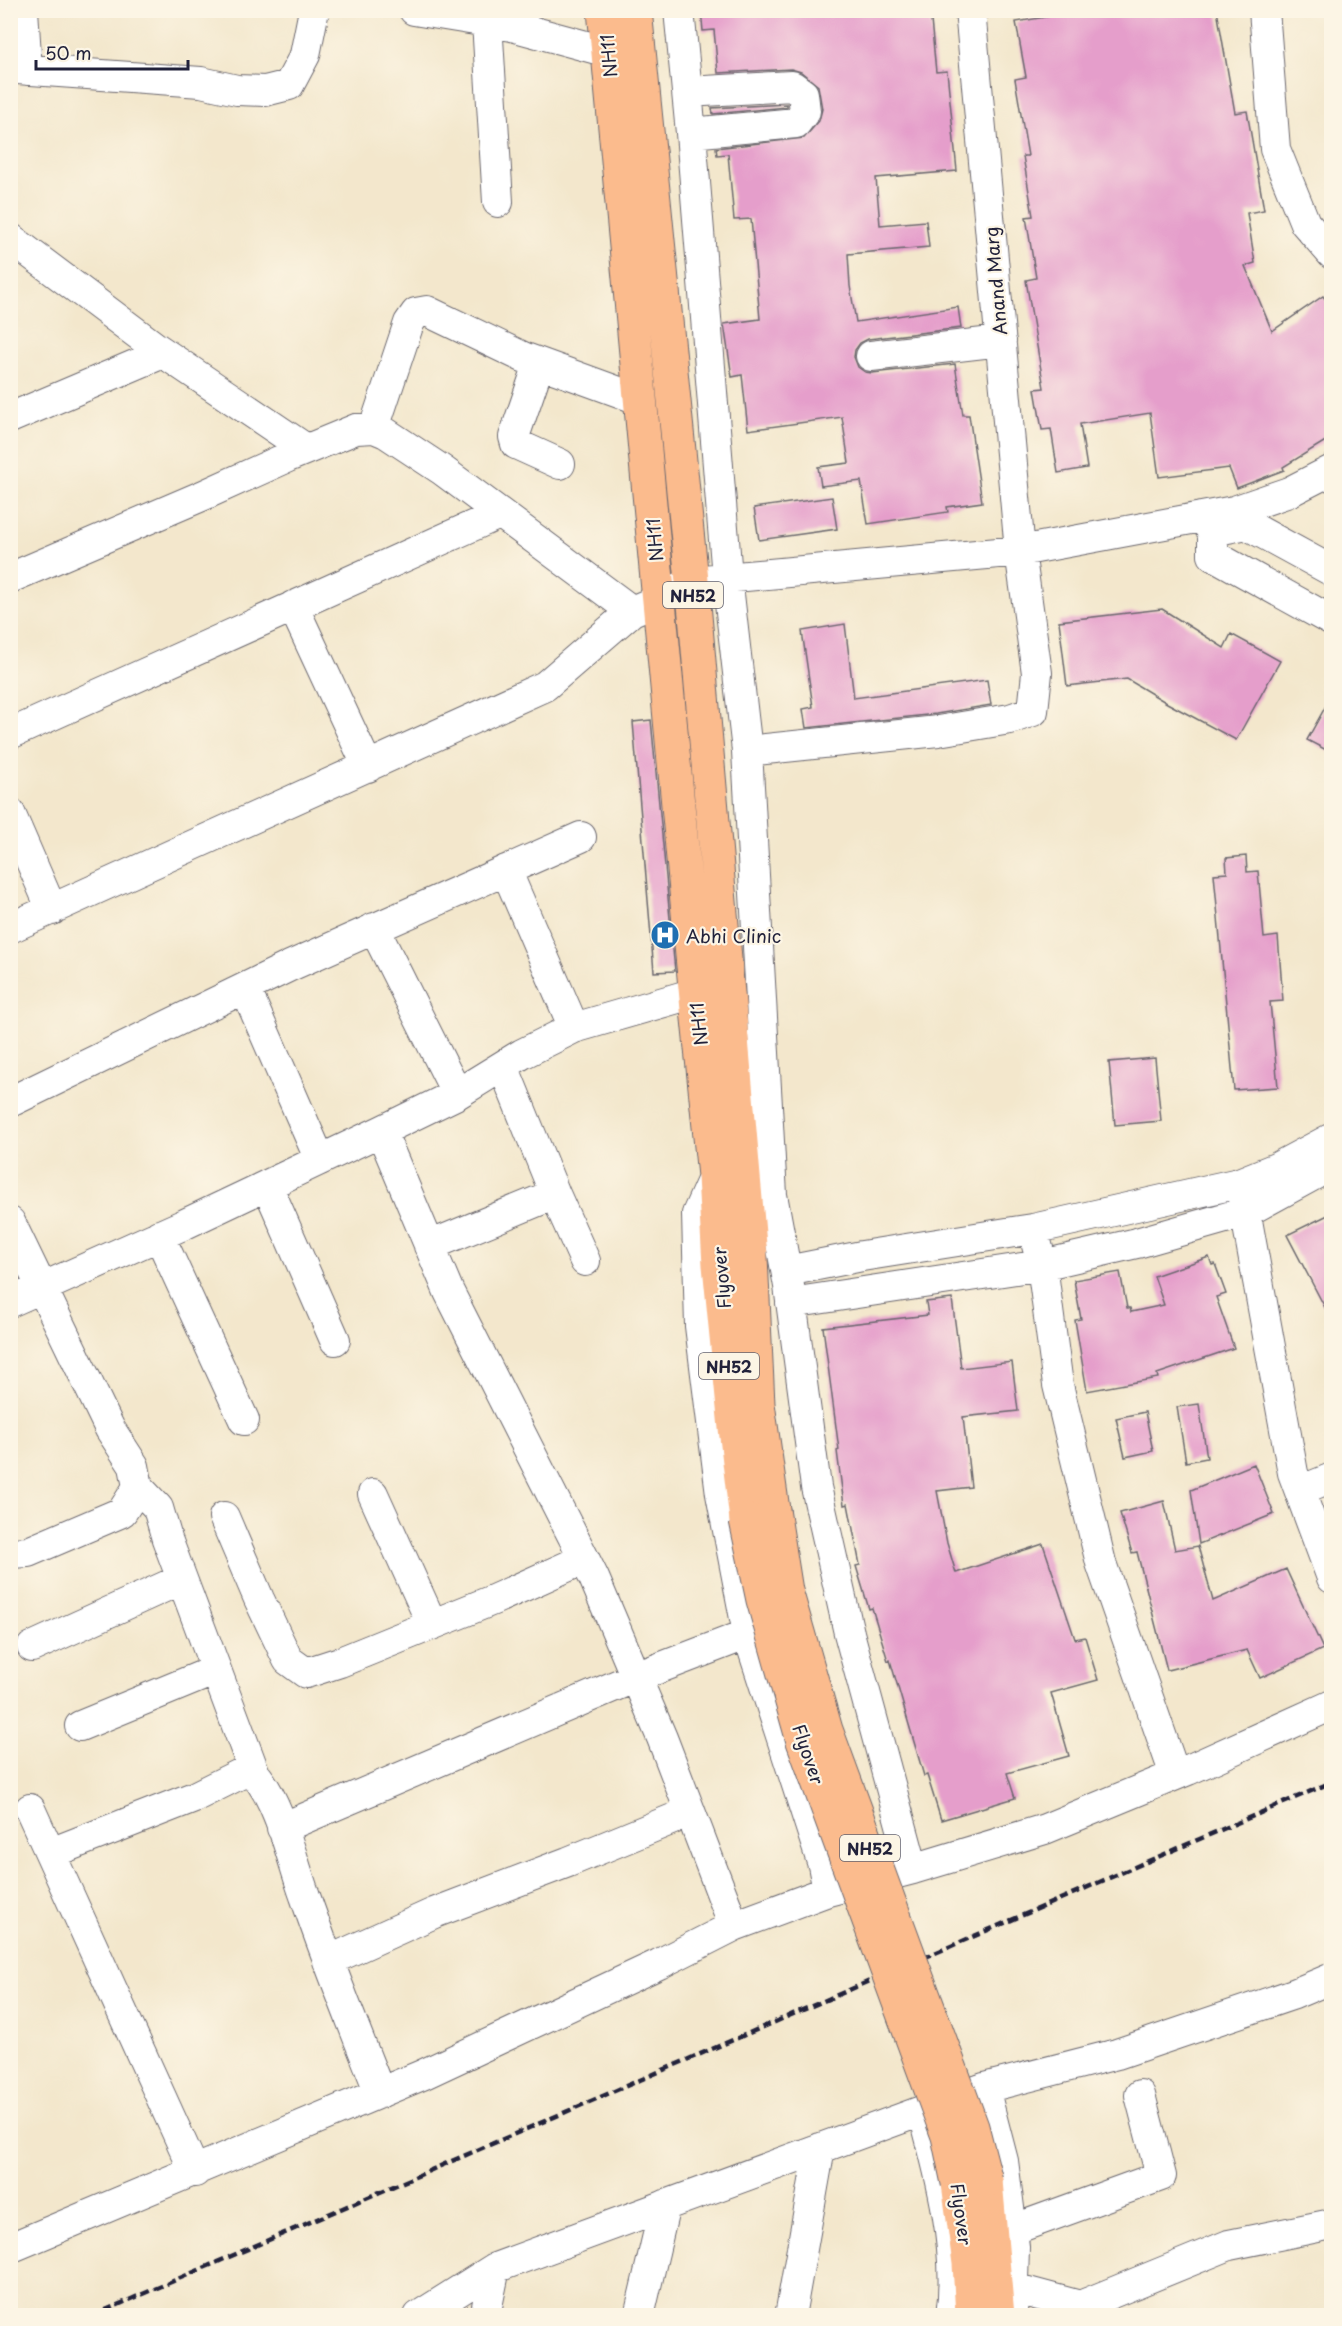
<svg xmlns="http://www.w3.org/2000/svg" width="1342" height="2326" font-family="'Playpen Sans',sans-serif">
<rect width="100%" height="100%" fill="#fcf5e5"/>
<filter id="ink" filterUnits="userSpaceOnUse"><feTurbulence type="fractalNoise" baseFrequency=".0167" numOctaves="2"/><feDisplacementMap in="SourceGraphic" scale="12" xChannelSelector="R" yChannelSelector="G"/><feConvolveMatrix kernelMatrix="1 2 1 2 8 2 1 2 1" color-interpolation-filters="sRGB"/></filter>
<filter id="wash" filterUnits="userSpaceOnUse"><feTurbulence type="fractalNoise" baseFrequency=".008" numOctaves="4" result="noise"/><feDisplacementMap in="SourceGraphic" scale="24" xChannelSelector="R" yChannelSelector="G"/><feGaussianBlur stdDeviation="1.35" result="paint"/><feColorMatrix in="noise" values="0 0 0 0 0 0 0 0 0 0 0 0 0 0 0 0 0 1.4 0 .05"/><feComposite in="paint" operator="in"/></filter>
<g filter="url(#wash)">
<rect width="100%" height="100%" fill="#f3e7cc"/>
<g id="blocks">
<path fill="#e59ecb" d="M701,10h229l6,62 11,-1 10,100 -81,7 4,47 46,-4 3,26 -81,7 2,32 6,36 102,-15 3,21 -93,11 -8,4 -5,7 -1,7 4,10 7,5 7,1 83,-9 8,51h6l13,87 -35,5 1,5 -80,12 -7,-43 -40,5 -3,-19 31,-4 -7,-46 -94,13 -6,-55 -10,2 -8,-53 36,-5 -9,-100 -17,1 -6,-66 -11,1 -1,-7 88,-10 15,-17 3,-12 -4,-23 -17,-14 -10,-3 -73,4 -4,-43 -11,1z
M1086,10h131l18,103 12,-2 17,99 -17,3 8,50 -10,3 27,65 51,-35 9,12v129l-49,30 1,3 -47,18 -8,-20 -70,9 -9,-64 -70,11 7,44 -29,5 -7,-44 -9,1 -7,-41 9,-1 -18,-108 10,-2 -10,-61 7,-1 -10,-60h5l-13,-77 11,-2 -10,-55z
M787,104v3l-74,7 -1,-6z
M832,497l5,32 -78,11 -5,-32z
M1162,609l62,39 7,-14 49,27 -44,79 -69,-37 -40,-24 -60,7 -8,-65z
M845,624l9,74 133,-18 4,25 -55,9 -130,14 -3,-19 10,-2 -11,-76z
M1332,695v58l-25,-13z
M651,720l24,251 -21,1 -21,-250z
M1246,856l1,16 11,-1 6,67 14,-2 5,65 -13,1 8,85 -44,3 -20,-216 13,-1 -1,-15z
M1155,1058l6,63 -46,4 -6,-63z
M1332,1213v108l-45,-86z
M1209,1257l3,8 3,-1 11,30 -10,3 18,51 -77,26 1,4 -71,13 -12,-71 6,-1 -7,-39 46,-8 7,36h3l1,4 33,-7 -10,-29z
M952,1299l9,69 51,-6 6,49 -55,6 8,70 -34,4 10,52 9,30 87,-29 32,95 10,-2 13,43 -47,13 18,63 -62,17 8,25 -74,22 -14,-45 -3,1 -34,-116 -2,1 -16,-53 -3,1 -13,-43 4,-1 -12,-61 -4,1 -7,-54 2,-1 -16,-123 105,-12 -2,-13z
M1199,1404l8,54 -21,4 -9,-55z
M1145,1412l8,39 -28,6 -9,-39z
M1254,1464l20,50 -75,30 -8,-54z
M1164,1501l11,49 23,-4 15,55 73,-32 37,80 -63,29 -13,-28 -80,20 -30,-118 -5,1 -12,-40z"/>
</g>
</g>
<g filter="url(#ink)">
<use href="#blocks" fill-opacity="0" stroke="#6b676e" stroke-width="1.5"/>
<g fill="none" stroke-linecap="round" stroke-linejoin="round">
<g stroke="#6b676e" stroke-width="32">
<path id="minor" d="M23,10l4,60
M414,10l98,16 96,26
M679,10l12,123 36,444 20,174 25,444 17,91 27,201 33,146 64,236
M1264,10l11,139 30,74 27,31
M487,22l11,180
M10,65l7,4 184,13 36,8 28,1 24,-6 16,-30 9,-45
M687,92l105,-6 11,8 2,17 -9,12 -105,10
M10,238l145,109 151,102
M871,356l130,-15
M539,364l-25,73 2,7 44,20
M10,418l153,-65
M374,428l35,-105 7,-10 11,-2 96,46 118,43
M1201,517l12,14v24l119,66
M1213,531l33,-7 86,47
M10,578l194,-83 84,-38 68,-28 18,-1 12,5 56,37 190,141
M293,606l75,161
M10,734l489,-220
M747,751l191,-20 72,-12 23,-8 4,-38 -17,-122 -50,-541
M10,813l42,97
M506,870l68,158
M10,928l535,-242 87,-75 28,-12 32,-18 328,-30 214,-40 55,-19 43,-22
M374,928l83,166
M245,988l75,172
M10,1102l280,-136 291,-129
M381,1131l68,161 145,286 68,160 72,188
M714,1176l-17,38 3,112 21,168 27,140 75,231 5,26
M267,1185l68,155
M1242,1193l51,280 39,105
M555,1194l30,67
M10,1222l100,207 24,37 4,21 -16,25 -94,40 -18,1
M1033,1229l9,36 16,120 43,178 74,212
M159,1235l85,185
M429,1246l126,-52 -52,-128
M787,1271l75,-15 171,-27 206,-46 37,-15 56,-30
M10,1302l175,-78 196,-93 76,-37 65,-40 52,-26 121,-35
M791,1303l251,-38 95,-22 109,-31 86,-47
M138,1487l20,21 9,31 88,235c26,31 36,84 50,122 23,67 49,131 75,197
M1300,1491l32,-13
M373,1494l59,130
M224,1517l35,82 29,61 18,13 34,-11 153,-62 91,-41
M32,1647l150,-68
M80,1726l136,-56
M30,1809l165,363
M282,1828l354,-151 112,-43
M51,1853l143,-56 48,-24 13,1
M328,1961l106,-48 134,-51 122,-50
M984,2088l19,73 11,86 -2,69
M923,2110c17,63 38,140 28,206
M1012,2230l149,-54 -21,-81
M10,2248l412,-173 237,-111 75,-38 94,-35 85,-22 132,-40 143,-59 144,-65
M1013,2288l67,18 12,10
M1080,2306l149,-61 103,-21
M419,2316l76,-48 489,-180 133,-34 177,-60 38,-16
M485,2316l10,-48
M639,2316l26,-111
M790,2316l30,-168"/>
</g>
<g stroke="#6b676e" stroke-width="35">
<path id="highway" d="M604,10l93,999 17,167 5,89 16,163 11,92
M635,10l57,571 59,676 7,147 15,106
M986,2181l12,135
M958,2183l11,80 3,53"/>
</g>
<use href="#minor" stroke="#fff" stroke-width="30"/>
<use href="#highway" stroke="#fbbb8d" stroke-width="33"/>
<path stroke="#22223b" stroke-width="4.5" stroke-dasharray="9 4.5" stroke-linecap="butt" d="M92,2316l1240,-534"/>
<g stroke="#6b676e" stroke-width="35" stroke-linecap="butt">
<path id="highway-bridge" d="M773,1510l13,81 40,139 146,397 14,54
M746,1520l17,80 40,141 145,395 10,47"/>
</g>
<use href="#highway-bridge" stroke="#fbbb8d" stroke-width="33"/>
</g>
</g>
<defs>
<g id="hospital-disc" transform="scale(1.5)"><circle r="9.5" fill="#1f6fb2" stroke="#fcf5e5"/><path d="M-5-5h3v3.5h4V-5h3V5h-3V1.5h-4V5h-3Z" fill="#fff"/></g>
</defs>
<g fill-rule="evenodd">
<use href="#hospital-disc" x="665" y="935"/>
</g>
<g text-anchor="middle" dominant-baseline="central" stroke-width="4.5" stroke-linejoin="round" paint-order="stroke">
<g fill="#fcf5e5" stroke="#63616e" stroke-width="1.5">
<rect x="663" y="582" width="60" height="26" rx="4.5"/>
<rect x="699" y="1353" width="60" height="26" rx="4.5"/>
<rect x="840" y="1835" width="60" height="26" rx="4.5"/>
</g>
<g font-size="16" font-weight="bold" fill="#22223b">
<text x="693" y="595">NH52</text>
<text x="729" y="1366">NH52</text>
<text x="870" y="1848">NH52</text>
</g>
<g font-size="18" fill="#22223b" stroke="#fcf5e5">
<text transform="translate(608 56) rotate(-95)">NH11</text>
<text transform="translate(995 281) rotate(-95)">Anand Marg</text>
<text transform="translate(654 540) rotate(-95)">NH11</text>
<text transform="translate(698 1024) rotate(-96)">NH11</text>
<text transform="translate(721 1278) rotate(-95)">Flyover</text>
<text transform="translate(809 1754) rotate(71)">Flyover</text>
<text transform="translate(962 2214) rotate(82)">Flyover</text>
</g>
<g font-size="18" fill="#22223b" stroke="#fcf5e5" text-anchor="start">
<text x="686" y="935">Abhi Clinic</text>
</g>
</g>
<rect width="1342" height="2326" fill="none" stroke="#fcf5e5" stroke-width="36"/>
<path d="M36 60v9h152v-9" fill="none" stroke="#22223b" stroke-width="3"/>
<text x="45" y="60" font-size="18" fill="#22223b" stroke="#fcf5e5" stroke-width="4.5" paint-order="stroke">50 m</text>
</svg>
